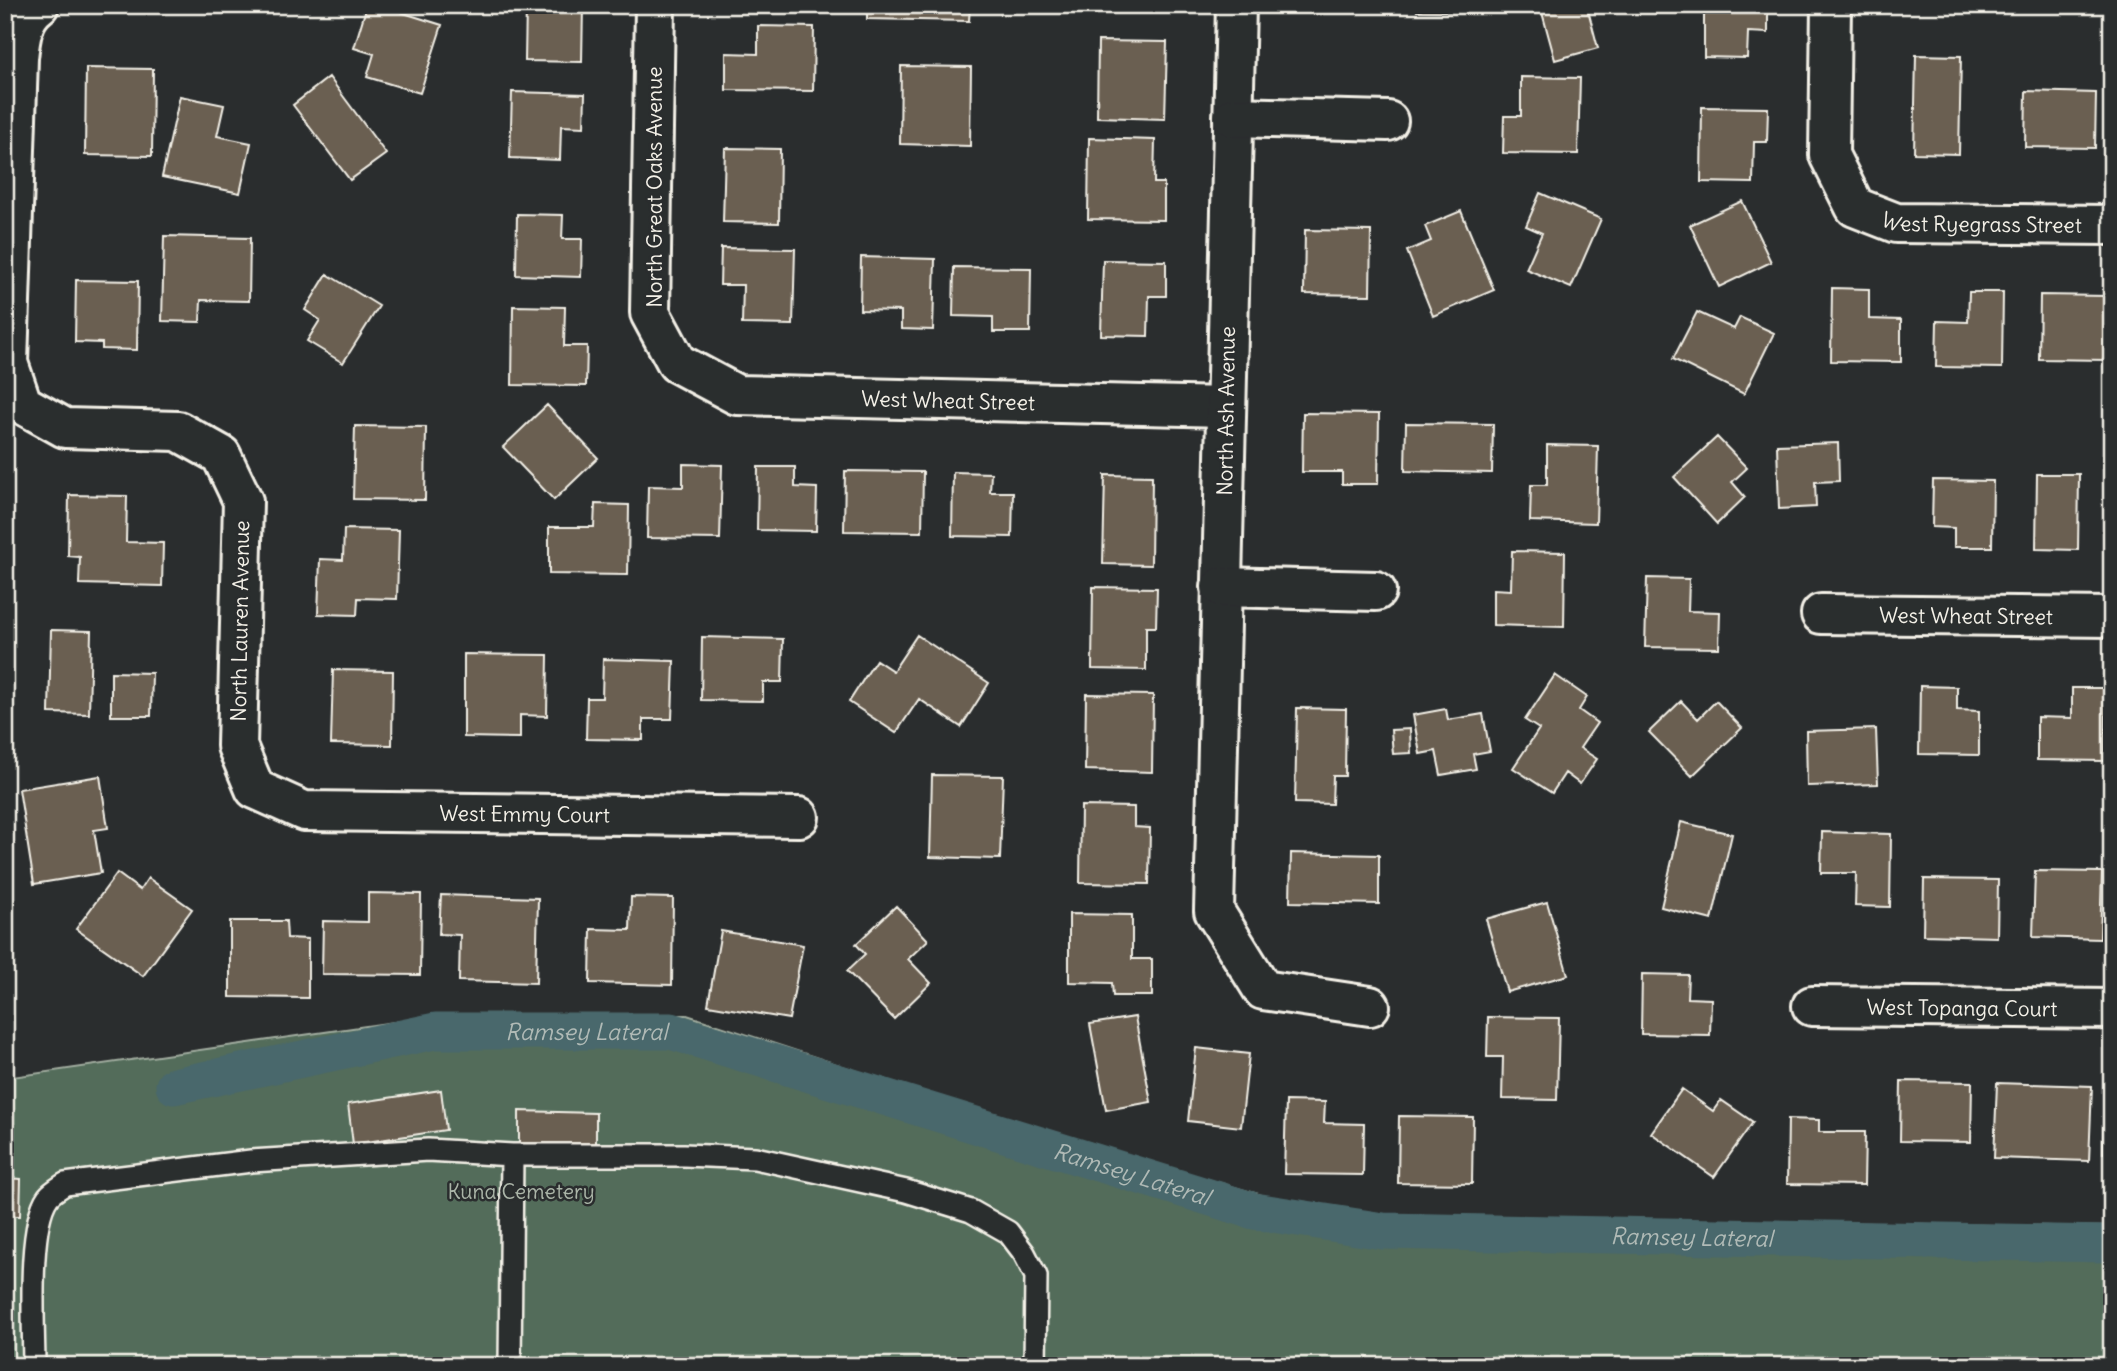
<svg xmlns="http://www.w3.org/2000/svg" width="2117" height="1371" font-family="Delius,sans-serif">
<rect width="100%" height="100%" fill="#2a2d2e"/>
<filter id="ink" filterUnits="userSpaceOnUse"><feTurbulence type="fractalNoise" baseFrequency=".0143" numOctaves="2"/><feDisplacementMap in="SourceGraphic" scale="14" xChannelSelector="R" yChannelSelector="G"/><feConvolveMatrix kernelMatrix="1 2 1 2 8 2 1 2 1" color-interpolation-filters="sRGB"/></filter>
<g filter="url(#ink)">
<path fill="#526c5a" stroke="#a3aea1" stroke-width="2" d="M443,1015h244l330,108 310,91 785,13v139h-2107v-288z"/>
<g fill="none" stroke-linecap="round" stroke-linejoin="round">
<path stroke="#4a686c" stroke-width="37" id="s1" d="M174,1086l261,-55h236l583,180 129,20 729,13"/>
</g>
<path fill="#6a5e51" stroke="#f4f1e8" stroke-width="2" d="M367,5h11l64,20 -22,68 -53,-16 7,-23 -20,-6z
M526,5h57l-1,57 -57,-1z
M867,5h103l-1,16 -102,-2z
M1418,5h75l-1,7 -75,-1z
M1540,5h59l-11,5 10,38 -43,12z
M1704,5h64v28l-20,-1 -1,26 -43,-1z
M758,26l56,1 -1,64 -87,-1v-37l32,1z
M1098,41l69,1 -2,77 -68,-2z
M1916,55l45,1 -2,98 -45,-1z
M901,66l70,1 -1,79 -70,-2z
M86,68l67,1 -1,87 -67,-1z
M329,77l57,77 -36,26 -57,-75z
M1521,77l59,1 -2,76 -75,-1 1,-37h17z
M2026,91l70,2 -1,55 -70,-1z
M512,92l73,2 -1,33 -23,-1 -1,34 -50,-2z
M180,96l44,9 -7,31 34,7 -11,50 -78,-16z
M1702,107l66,1 -1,34h-13l-1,41 -52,-1z
M1089,138l66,2 -1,43h10v37l-76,-1z
M725,148l55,1 -1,74 -56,-1z
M1540,193l61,26 -30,69 -45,-19 16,-36 -16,-7z
M1742,201l29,61 -52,25 -29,-62z
M1461,211l33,79 -61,26 -26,-65 24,-10 -6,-15z
M517,214l46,1 -1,24h20l-1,38 -65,-2z
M1305,230l66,1 -1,64 -66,-1z
M164,236l86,2 -1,63 -48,-1 -1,22 -38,-1z
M721,248l74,1 -2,76 -51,-1 1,-39h-23z
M861,257l74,2 -2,71 -32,-1v-18l-41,-1z
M1103,260l63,1v35h-17l-1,40 -47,-1z
M954,267l77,1 -1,64h-37v-15l-40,-1z
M327,274l52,32 -36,57 -36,-22 13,-21 -15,-10z
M76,280l62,1 -1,69 -35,-1v-6l-27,-1z
M1832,288l37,1v30l32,1v42l-70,-1z
M1969,292h34l-1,76 -66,-1 1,-46 31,1z
M2040,295l68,1 -1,64 -68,-1z
M513,306l52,1 -1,39h23l-1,40 -74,-1z
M1697,312l37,17 6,-12 34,16 -30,61 -71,-35z
M547,405l51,53 -44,42 -51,-53z
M1303,413l76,1 -1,70h-36v-12h-40z
M1406,423l87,1 -1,49 -87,-2z
M355,426l71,1 -1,73 -72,-1z
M1717,437l30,31 -15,14 13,15 -28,27 -43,-47z
M1838,443l1,38 -24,1 1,25 -37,2 -2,-64z
M1547,445l51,1 -2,77 -66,-2 1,-36h16z
M683,464l39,1 -2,74 -73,-1 1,-52 35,1z
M758,467h37v20l22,1 -1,43 -59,-1z
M845,471l78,1 -1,60 -78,-1z
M953,472l38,1 -1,19h23l-1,45 -60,-1z
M2037,474h42l-1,76 -42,-1z
M1105,475l47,1 -1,89 -48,-1z
M1933,480l60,1 -1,66h-38v-19l-22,-1z
M69,495l58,1 -1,46 37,1 -1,43 -83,-2 1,-27 -12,-1z
M595,504l34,1 -1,70 -79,-1v-47h45z
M344,529l55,1 -2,69 -39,-1 -1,17 -39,-1 2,-55 23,1z
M1512,551l53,1 -1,75 -71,-2v-36l18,1z
M1647,578l42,1 -1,32 32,1 -1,36 -74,-1z
M1093,587l64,1 -1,39h-10v43l-54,-1z
M51,630l40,1 -2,83 -40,-1z
M917,635l72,48 -28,44 -42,-28 -23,34 -47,-31 27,-42 17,11z
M702,637l81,2 -1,43h-19v19l-62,-1z
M464,654l84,1 -1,61 -27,-1v23l-56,-1z
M603,659l71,2 -2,58h-29v21l-57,-1 1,-41h15z
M333,670l60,1 -1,74 -61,-1z
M111,672l41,1 -1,43h-40z
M1555,675l32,22 -8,13 18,13 -17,25 17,11 -17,25 -15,-11 -13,20 -39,-25 26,-39 -14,-9z
M1920,686l37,1v23l22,1v44l-60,-1z
M2072,688h34l-1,73 -68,-1v-43l35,1z
M1086,694l67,1 -1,77 -67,-2z
M1681,701l17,18 18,-18 26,27 -50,48 -43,-44z
M1297,708l49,1 -1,67h-12l-1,28 -37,-1z
M1446,709l2,11 35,-6 7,37 -17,3 3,15 -35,6 -5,-24 -16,3 -7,-39z
M1410,729l1,24 -18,1 -2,-24z
M1876,729l2,55 -71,2 -1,-55z
M932,775l71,1 -3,83 -70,-2z
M100,776l8,52 -14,2 7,43 -67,11 -15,-95z
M1081,806l53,1v20l16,1 -1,56 -69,-1z
M1681,822l51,12 -20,86 -51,-13z
M1822,832l69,2 -1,73 -35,-1 1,-33h-35z
M1291,853l88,2v49l-89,-2z
M2035,871l67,1 -2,67 -67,-2z
M117,873l23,17 8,-12 44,31 -49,67 -67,-47z
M1924,879l74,1 -1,57 -74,-2z
M368,893l53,1 -1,81 -98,-1 1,-53 45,1z
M441,895l97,3 -2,85 -77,-2 1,-46 -21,-1z
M631,897l42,1 -1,87 -82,-2 1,-54 39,1z
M1547,902l21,73 -61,17 -21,-73z
M896,906l32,34 -20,19 23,24 -37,36 -47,-48 18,-17 -9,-10z
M1069,914l63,1v44h20v37h-39l-1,-13 -43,-1z
M230,921h56l1,17 21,1v59l-78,-1z
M721,931l82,14 -14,74 -81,-14z
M1642,974l46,1 -1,23 24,1 -1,36 -69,-1z
M1135,1017l16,85 -45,8 -16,-86z
M1488,1017l71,1 -2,82 -55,-1 1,-42h-16z
M1196,1048l53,6 -8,73 -53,-6z
M1901,1081l71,1 -1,60 -71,-1z
M1997,1083l95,3 -3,75 -95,-3z
M1682,1089l31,22 8,-11 32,22 -39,55 -63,-44z
M441,1090l5,40 -93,14 -5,-40z
M1286,1101l39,1 -1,21 40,1 -1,51 -79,-1z
M2104,1109h8v44h-9z
M519,1111l77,2v31l-77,-1z
M1399,1116l74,1 -1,67 -74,-1z
M1788,1119l31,1v12h46l-1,53 -77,-1z
M5,1178l16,1 -1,37h-15z"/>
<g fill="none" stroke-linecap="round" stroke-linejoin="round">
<g stroke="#f4f1e8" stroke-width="26">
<path id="lane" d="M34,1366c0,-38 -7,-140 14,-169 4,-5 11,-9 17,-13l186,-23 177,-11 84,5h172l71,3 151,33 65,20 37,21 16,21 12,23 -1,90
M510,1366l2,-211"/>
</g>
<g stroke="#f4f1e8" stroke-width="44">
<g id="street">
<path id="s2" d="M39,5c-17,12 -19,33 -21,53l-10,305 14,41 43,24 113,3 43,24 22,46 -6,245 18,43 49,22 495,6"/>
<path id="s3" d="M655,5l-5,308 27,50 60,32 489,12"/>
<path d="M1236,5l-22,906 49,79 107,16"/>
<path id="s4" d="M1831,5l-2,150 26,52 41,16 216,2"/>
<path d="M1233,117l155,4"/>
<path d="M1221,587l155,4"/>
<path id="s5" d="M1821,614l291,3"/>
<path id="s6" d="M1812,1006l300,3"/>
</g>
</g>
<use href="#lane" stroke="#2a2d2e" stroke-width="21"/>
<use href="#street" stroke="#2a2d2e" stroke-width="38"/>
</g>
</g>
<g text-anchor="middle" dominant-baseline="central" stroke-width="5" stroke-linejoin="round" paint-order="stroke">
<g font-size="21" fill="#f4f1e8" stroke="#2a2d2e">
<text transform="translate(654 187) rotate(-90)">North Great Oaks Avenue</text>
<text stroke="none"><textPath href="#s4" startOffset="338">West Ryegrass Street</textPath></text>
<text stroke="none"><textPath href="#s3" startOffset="644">West Wheat Street</textPath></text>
<text transform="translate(1226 411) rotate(-89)">North Ash Avenue</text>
<text stroke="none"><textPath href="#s5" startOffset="145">West Wheat Street</textPath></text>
<text transform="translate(240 621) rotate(-89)">North Lauren Avenue</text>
<text stroke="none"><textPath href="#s2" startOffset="1236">West Emmy Court</textPath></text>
<text stroke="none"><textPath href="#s6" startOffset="150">West Topanga Court</textPath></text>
</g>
<g font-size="21" fill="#abb5a8" stroke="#2a2d2e">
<text x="521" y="1191">Kuna Cemetery</text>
</g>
<g font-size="23" font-style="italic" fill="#b0bab6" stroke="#2a2d2e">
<text stroke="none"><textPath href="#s1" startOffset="418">Ramsey Lateral</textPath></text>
<text stroke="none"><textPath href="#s1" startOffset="985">Ramsey Lateral</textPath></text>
<text stroke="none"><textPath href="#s1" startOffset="1552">Ramsey Lateral</textPath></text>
</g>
</g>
<rect width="2117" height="1371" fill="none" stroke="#2a2d2e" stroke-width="28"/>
<rect x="14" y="14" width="2089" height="1343" fill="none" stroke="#f4f1e8" stroke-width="2.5" filter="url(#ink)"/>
</svg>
